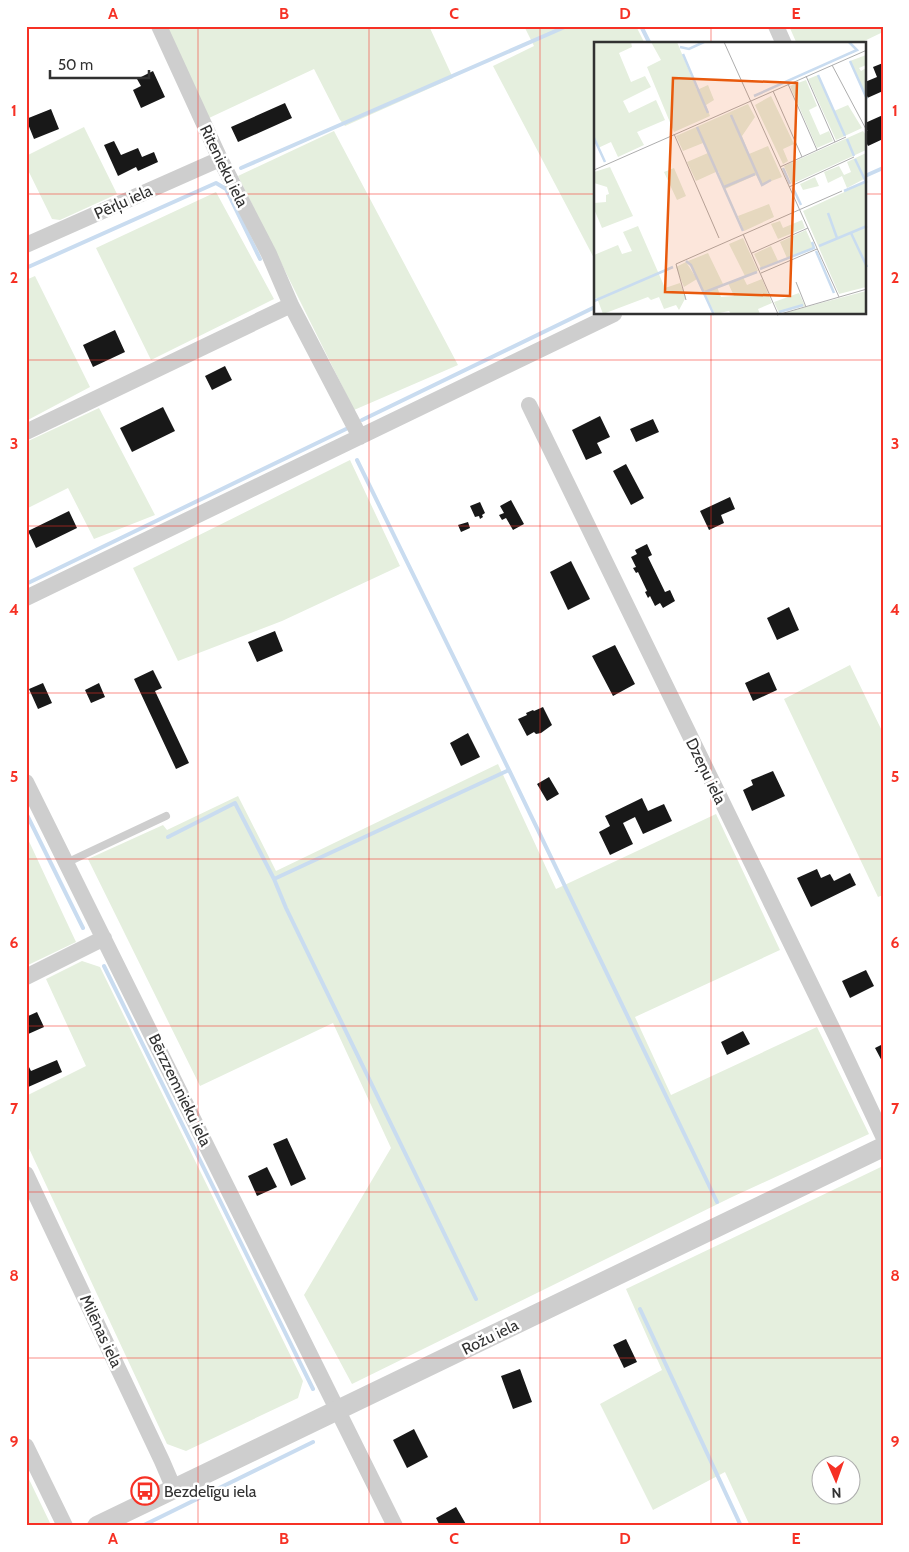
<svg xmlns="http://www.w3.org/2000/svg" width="909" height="1552" font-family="Cabin,sans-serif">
<rect width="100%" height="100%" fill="#fff"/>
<path fill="#e5efde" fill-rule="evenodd" d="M166,26h263l24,52 -108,48 -5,-6 -26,-51 -105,49z
M524,26h112l9,18h-50v216l-102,-194 41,-20z
M789,26h94v6l-25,12h-61z
M84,127l33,67 -57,26 -8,-1 -26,-53v-10z
M334,131l124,234 -104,45 -116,-234z
M216,192l58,107 -123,61 -55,-112z
M35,276l55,111 -64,34v-141z
M99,408l56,107 -61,24 -26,-51 -42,21v-67z
M350,460l50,106 -118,55 -104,40 -45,-93z
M850,665l33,68v162l-5,2 -94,-198z
M498,764l58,125 160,-75 64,136 -145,67 36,78 146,-68 52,107 -137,63 -380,187 -48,-89 87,-147 -58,-125 -133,63 -112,-227 75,-34 4,5 71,-34 38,75z
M26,835l50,107 -50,24z
M82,961l18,6 203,414 -5,17 -112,53 -19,-7 -141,-302v-46l60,-30 -40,-87z
M883,1166v360h-133l-25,-54 -72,38 -53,-106 62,-34 -36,-81zM822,1464h30v30h-30z
M26,1473l25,52 -25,1z"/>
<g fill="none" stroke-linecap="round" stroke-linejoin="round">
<path stroke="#c9dcf0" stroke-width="4" d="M641,26l9,18
M241,168l326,-142
M865,176l18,-8
M26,268l190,-85 10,6 34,70
M362,420l233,-113
M357,460l152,310 208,432
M26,584l320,-155
M27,815l56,113
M168,837l67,-34 39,76 12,29 190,391
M274,879l235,-109
M104,966l209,423
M640,1309l101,217
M142,1526l171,-84"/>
</g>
<path fill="#181818" d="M883,63v28l-18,8v-17l12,-5 -4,-10z
M153,71l12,26 -24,11 -8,-18 8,-4 -4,-7z
M285,103l7,15 -54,24 -7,-15z
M51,109l8,20 -25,10 -8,-20z
M883,115v24l-15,7 -3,-6v-17z
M114,141l7,14 17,-7 4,9 12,-5 4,10 -20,9 -2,-4 -18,9 -14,-31z
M115,330l10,22 -32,15 -10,-22z
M225,366l7,14 -20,10 -7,-14z
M163,407l12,24 -43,21 -12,-24z
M600,416l10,21 -13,6 5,10 -16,7 -14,-30z
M653,419l6,13 -23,10 -6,-13z
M626,464l18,34 -13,7 -18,-34z
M730,497l5,12 -14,6 3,8 -15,7 -9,-19z
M511,500l13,24 -11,6 -7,-12 -4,2 -3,-5 5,-2 -4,-7z
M480,502l5,11 -3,2 1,2 -3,2 -1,-3 -4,1 -5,-11z
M69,511l8,17 -41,20 -8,-17z
M468,522l2,6 -9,4 -3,-7z
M647,544l5,11 -4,2 17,35 5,-2 5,11 -12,7 -3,-5 -5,3 -5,-10 -2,2 -3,-6 2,-1 -9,-19 -2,1 -3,-5 3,-1 -5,-10 6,-3 -2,-4z
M571,561l19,38 -22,11 -18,-38z
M789,607l10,23 -22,10 -10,-22z
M275,631l8,20 -26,11 -9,-20z
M615,645l20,39 -22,12 -21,-40z
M153,670l9,18 -7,3 34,72 -13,6 -42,-90z
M769,672l8,18 -24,11 -8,-18z
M43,683l9,20 -14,6 -9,-20z
M99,683l6,14 -14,6 -6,-13z
M543,707l9,18 -11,8 -5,1 -2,-2 -7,4 -9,-17 9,-4 -1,-2 7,-3 1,1z
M468,733l12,24 -19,9 -11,-23z
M773,771l12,25 -33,15 -9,-21 10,-5 -2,-5z
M549,777l10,17 -12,7 -10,-17z
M642,798l6,13 16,-7 8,17 -29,13 -8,-17 -12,6 10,21 -23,11 -11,-23 11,-6 -5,-10z
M817,869l4,9 9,-4 4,7 16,-8 6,12 -45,22 -14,-29z
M866,970l8,16 -24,12 -8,-17z
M37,1012l7,15 -18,8v-18z
M743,1031l7,13 -23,11 -6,-13z
M883,1044v19l-8,-15z
M57,1060l5,12 -36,16v-27l5,10z
M287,1138l19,41 -15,7 -18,-42z
M267,1167l10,20 -20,9 -9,-20z
M626,1339l11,23 -13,6 -11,-23z
M520,1369l12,33 -19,7 -12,-33z
M414,1429l14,28 -21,11 -14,-28z
M456,1507l11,19h-27l-4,-8z"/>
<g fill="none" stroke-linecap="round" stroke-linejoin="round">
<path stroke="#cecece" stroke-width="8" d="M66,863l100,-47"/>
<path stroke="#cecece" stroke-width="16" d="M159,26l61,133 49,95 22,51 69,132
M776,26l8,18
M26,245l194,-86
M529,405l307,631 47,100
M26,432l265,-127
M26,598l588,-284
M26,782l369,744
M26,977l78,-39
M26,1174l136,287 12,28
M26,1446l39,80"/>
<path stroke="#cecece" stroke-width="20" d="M97,1526l786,-379"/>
</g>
<path fill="none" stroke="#f63125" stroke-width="1" stroke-opacity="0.55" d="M198,26v1500M369,26v1500M540,26v1500M711,26v18M26,194h569M865,194h18M711,314v1212M26,360h857M26,526h857M26,693h857M26,859h857M26,1026h857M26,1192h857M26,1358h857"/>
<defs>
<g id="bus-ring" transform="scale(1.4375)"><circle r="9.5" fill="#fff" stroke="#f63125" stroke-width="1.5"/><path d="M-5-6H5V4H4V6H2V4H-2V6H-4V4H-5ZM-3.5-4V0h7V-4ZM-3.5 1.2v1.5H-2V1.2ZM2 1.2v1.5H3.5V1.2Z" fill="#f63125"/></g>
</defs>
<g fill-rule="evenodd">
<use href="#bus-ring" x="145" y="1491"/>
</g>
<g text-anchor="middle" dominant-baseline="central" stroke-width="5" stroke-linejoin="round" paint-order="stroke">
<g font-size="16" fill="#313131" stroke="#fff">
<text transform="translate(224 166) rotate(64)">Ritenieku iela</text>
<text transform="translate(123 202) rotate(-24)">Pērļu iela</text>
<text transform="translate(706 771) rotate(64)">Dzeņu iela</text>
<text transform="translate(180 1090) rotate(64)">Bērzzemnieku iela</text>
<text transform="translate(101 1331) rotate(65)">Milēnas iela</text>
<text transform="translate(490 1337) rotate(-26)">Rožu iela</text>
</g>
<g font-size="16" fill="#313131" stroke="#fff" text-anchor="start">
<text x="164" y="1491">Bezdelīgu iela</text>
</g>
</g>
<g transform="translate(594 42)">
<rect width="272" height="272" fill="#fff"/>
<path d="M0,0h37l1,5 -13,6 12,29 14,-6 6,11 -28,14 6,12 27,-13 9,20 -28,12 7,13 -26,12 -7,-15 -13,6 -4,-8zM57,0h26l20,48 11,-5 6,15 -8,5 4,11 -36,16 -27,-65 14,-7zM272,13v10l-7,3 2,3 5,-3v31l-16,-38zM224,33l16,36 14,-6 14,23 -26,12 -28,-61zM212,38l11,26 -8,4 11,25 9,-4 4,10 -16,7 -27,-62zM177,54l23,48 -11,5 5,12 -5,3 -28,-59zM154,62l7,13 -13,19 7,18 19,-8 14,31 -21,8 -5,-10 -31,14 -7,-18 -22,10 -9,-19 21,-9 -5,-10 -20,8 -7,-15zM269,89l3,4v15l-74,34 -8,-18zM272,111v24l-2,2 -17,9 -5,-12 -14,7 -4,-11 15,-6 5,9 7,-3 -4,-10zM16,125l23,49 -31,12 -8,-19v-6l12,-1v-7l3,-1 -2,-7 -13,-4v-11zM80,126l12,28 -9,4 -13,-28zM221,135l4,9 -16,4 -3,-6zM272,140v105l-27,7 -36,-83zM175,162l5,13 -30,14 -6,-15zM208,178l3,8 -27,11 -7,-15 9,-3 3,7zM44,184l27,62 15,-5 6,14 -7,13 -3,-5 -12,4 -5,-12 -8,3 -3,-3 -45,17 -6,-16 -3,1v-44l24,-10 4,9 10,-3 -9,-19zM212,188l8,18 -27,10 -7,-16zM149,196l15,33 -13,5 -16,-32zM177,204l7,15 -17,7 -7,-14zM114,211l15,31 -6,3 4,10 13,-1 -6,-13 15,-6 4,8 15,-6 10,24 -14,6 2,5h-29l-2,-3 -14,3 -27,-53zM92,220l11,17 -13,8 -8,-20zM272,249v23h-86zM205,251l6,13 -26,7 -5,-11z" fill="#e5efde"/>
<path fill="none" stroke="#c9dcf0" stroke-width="2.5" d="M86,5l9,2 15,-7M89,12l25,59M256,19l17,38M224,33l27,61M160,54l103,-46 -8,-8M137,73l31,70 9,-5M103,85l46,104M0,96l11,24M253,97l7,17M261,117l11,23M189,126l7,16M130,145l31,-13M199,146l8,17M250,149l23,-10M234,171l9,25M257,191l16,34M225,204l48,-20M222,209l18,42M92,219l5,4 23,50M166,227l54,-21 -2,-6M111,250l52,-20M0,259l79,-34M185,270l24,-7"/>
<path fill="none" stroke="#adadad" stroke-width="1" d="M130,0l115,255M238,23l35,66M212,34l29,66M194,42l29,66M179,49l29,66M80,92l45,104M186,125l66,-30M0,128l273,-120M195,145l65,-30M149,192l35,80M158,211l56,-25M167,231l56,-24M202,240l10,25M92,258l-10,-36 166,-73M183,273l90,-26"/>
<path fill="#e8590c" fill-opacity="0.15" stroke="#e8590c" stroke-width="2.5" d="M79,36l124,5 -7,213 -125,-4z"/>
<rect width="272" height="272" fill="none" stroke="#313131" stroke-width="2.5"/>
</g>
<rect width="909" height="1552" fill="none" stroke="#ffffff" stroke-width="55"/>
<g transform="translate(836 1480) rotate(178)"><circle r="24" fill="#ffffff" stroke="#adadad"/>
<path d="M0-4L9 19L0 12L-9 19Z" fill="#f63125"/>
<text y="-8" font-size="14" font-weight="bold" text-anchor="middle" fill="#313131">N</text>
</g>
<path d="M50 70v8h99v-8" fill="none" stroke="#313131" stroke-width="2.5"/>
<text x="58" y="70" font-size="15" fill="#313131" stroke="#ffffff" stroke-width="4" paint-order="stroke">50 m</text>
<rect x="28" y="28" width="854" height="1496" fill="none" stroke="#f63125" stroke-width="2"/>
<g font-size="16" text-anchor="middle" font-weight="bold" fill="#f63125">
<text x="113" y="19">A</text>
<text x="284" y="19">B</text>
<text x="454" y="19">C</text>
<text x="625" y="19">D</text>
<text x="796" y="19">E</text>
<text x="14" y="116">1</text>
<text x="895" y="116">1</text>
<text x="14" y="283">2</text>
<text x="895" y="283">2</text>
<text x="14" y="449">3</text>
<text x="895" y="449">3</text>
<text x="14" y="615">4</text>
<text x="895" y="615">4</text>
<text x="14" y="782">5</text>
<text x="895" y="782">5</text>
<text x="14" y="948">6</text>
<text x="895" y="948">6</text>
<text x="14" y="1114">7</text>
<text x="895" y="1114">7</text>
<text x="14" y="1281">8</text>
<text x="895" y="1281">8</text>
<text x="14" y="1447">9</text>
<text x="895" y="1447">9</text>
<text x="113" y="1544">A</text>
<text x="284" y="1544">B</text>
<text x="454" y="1544">C</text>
<text x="625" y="1544">D</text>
<text x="796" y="1544">E</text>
</g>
</svg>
